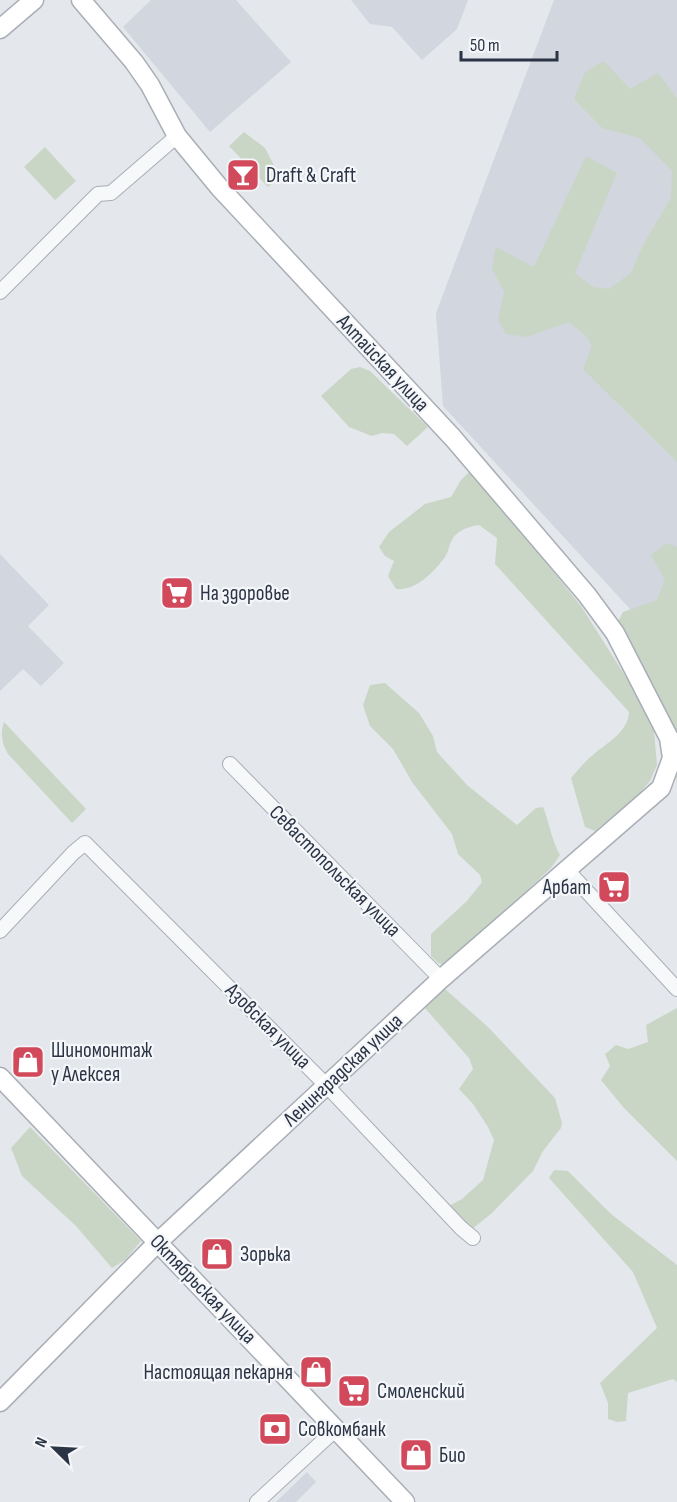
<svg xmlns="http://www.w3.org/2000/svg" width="677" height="1502" font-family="'Sofia Sans Condensed',sans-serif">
<rect width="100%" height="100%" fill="#e4e7ec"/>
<path fill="#d2d6de" d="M151,0h85l55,62 -81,70 -87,-105z
M351,0h117l-11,29 -35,31 -30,-33 -22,-3z
M554,0h123v660l-234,-254 -7,-93z
M0,554l49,51 -21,21 36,37 -23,23 -18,-17 -23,22z
M307,1472l9,10 -20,20h-20z"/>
<path fill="#c9d6c5" d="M604,61l26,28 28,-16 19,25v364l-94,-93 9,-23 -5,-9 -18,-15 -42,15 -21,-3 -8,-14 6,-28 -12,-24 4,-21 38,20 52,-111 31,17 -42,100 18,14 16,2 22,-16 12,-28 28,-47 1,-27 -32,-33 -38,-10 -28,-29 11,-27z
M244,132l21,16 15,29 -12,10 -39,-41z
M45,147l31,34 -21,19 -31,-33z
M360,367l10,4 58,56 -21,19 -13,-12 -12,-1 -10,3 -23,-9 -28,-31 30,-27z
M471,470l110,136 65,103 8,22 3,34 -7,16 -13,15 -42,35 -10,-4 -14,-49c7,-8 14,-17 23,-24 14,-12 34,-22 35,-42l-134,-148 2,-26 -18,-13c-13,2 -24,6 -29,19 -2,5 -2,9 -5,13 -11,15 -29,34 -49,32l-8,-13 6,-15 -9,-5 -6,-9 10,-15 36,-28 26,-7 10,-17z
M667,543l10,4v238l-4,-42 -56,-120 6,-11 34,-12 8,-20 -14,-25z
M385,683l34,30 14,23 4,16 30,33 50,40 19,-17 7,-1c7,17 8,32 17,48l-9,13 -104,98 -9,-3 -7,-7v-22l36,-33 15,-19 -2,-7 -22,-21 -6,-20 -40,-52 -19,-33 -23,-23 -7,-21 7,-20z
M4,722l82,87 -14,14 -64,-69c-6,-10 -8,-20 -4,-32z
M445,989l43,38 67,71 7,25 -1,5 -18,23 -10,20 -41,42 -21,17 -24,-23 15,-8 21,-19 11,-40 -6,-13 -15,-23 -14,-15 14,-20 -4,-11 -45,-51z
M677,1008v153l-53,-53 -23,-28 9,-14 -5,-12 11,-9 12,4 20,-7 -2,-17z
M30,1127l111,114 -16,19 -13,8 -36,-42 -54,-50 -11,-28z
M554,1170l14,1 43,43 66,51v117l-4,-3 -45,14 -2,28 -9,1 -9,-3v-16l-8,-20 57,-55 -24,-56 -84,-94z"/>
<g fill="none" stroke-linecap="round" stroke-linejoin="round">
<g stroke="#a9aeb7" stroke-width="16">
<path id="street" d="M0,292l98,-98 13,-1 66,-57
M230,764l211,215
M568,871l109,118
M0,931l73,-78 12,-10 242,243 134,142 12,10
M257,1502l79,-73"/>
</g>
<g stroke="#a9aeb7" stroke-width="21">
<path id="secondary" d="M0,29l34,-29
M0,1077l405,425
M0,1402l158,-160 283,-263 220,-191 11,-30 -3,-20 -54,-105 -28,-38 -134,-157 -234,-251 -42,-51 -27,-51 -16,-23 -53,-62"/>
</g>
<use href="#street" stroke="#f7f8fa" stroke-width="14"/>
<use href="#secondary" stroke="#fff" stroke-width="18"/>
</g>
<defs>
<g id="bar-square" transform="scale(1.725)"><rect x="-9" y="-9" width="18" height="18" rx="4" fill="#d1495b" stroke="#f4f6f9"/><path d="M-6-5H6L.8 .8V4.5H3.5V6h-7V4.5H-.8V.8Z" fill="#fff"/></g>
<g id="supermarket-square" transform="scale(1.725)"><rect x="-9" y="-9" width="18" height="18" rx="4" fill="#d1495b" stroke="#f4f6f9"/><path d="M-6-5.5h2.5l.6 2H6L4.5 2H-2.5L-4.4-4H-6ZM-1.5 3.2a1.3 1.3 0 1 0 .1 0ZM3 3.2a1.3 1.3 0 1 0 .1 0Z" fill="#fff"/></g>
<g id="shop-square" transform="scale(1.725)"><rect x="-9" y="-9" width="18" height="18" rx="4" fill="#d1495b" stroke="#f4f6f9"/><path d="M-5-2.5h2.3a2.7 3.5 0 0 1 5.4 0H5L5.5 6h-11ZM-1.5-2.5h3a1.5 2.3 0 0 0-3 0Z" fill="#fff"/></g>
<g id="bank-square" transform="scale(1.725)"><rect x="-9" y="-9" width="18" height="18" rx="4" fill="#d1495b" stroke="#f4f6f9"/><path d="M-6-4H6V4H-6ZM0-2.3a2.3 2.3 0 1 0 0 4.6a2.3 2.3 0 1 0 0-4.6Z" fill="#fff"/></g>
</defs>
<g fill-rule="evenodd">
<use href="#bar-square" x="243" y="175"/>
<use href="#supermarket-square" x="177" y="593"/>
<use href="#supermarket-square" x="614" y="887"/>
<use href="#shop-square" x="28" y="1062"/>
<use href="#shop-square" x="217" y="1254"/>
<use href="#shop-square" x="316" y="1372"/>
<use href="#supermarket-square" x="354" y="1391"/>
<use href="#bank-square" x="275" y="1429"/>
<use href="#shop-square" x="416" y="1455"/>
</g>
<g text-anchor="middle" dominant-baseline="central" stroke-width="4.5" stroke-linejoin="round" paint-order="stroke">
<g font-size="21" fill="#2b3445" stroke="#f4f6f9" text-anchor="start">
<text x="266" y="175">Draft &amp; Craft</text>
<text x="200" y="593">На здоровье</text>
<text x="591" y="887" text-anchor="end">Арбат</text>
<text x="51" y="1050">Шиномонтаж<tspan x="51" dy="24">у Алексея</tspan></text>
<text x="240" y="1254">Зорька</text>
<text x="293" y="1372" text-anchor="end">Настоящая пекарня</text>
<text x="377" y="1391">Смоленский</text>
<text x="298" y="1429">Совкомбанк</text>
<text x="439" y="1455">Био</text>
</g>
<g font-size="21" fill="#2b3445" stroke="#f4f6f9">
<text transform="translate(383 363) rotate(47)">Алтайская улица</text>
<text transform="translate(335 871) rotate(45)">Севастопольская улица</text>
<text transform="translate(268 1026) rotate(45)">Азовская улица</text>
<text transform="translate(343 1070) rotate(-43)">Ленинградская улица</text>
<text transform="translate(203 1289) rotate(46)">Октябрьская улица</text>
</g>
</g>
<g transform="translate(54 1448) rotate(294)" stroke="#f4f6f9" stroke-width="4.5" paint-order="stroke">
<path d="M0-4.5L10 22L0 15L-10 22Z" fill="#2b3445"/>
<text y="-9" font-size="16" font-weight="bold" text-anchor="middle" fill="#2b3445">N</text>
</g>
<path d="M461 51v9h96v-9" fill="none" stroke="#2b3445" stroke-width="3"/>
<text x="470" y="51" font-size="18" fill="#2b3445" stroke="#f4f6f9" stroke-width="4.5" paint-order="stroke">50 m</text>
</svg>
